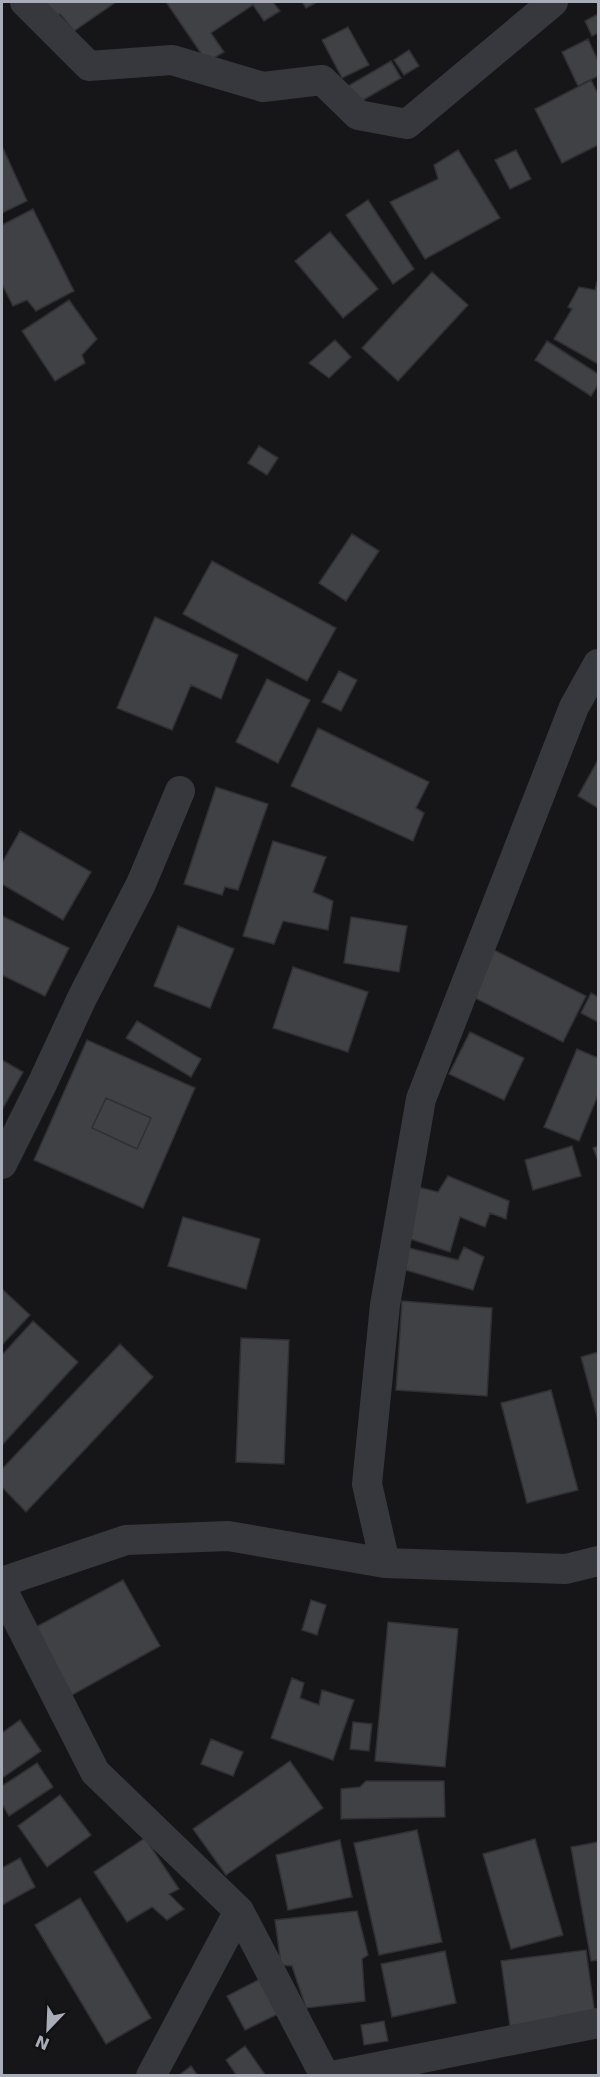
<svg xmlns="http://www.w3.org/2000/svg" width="600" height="2077" font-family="'DejaVu Sans',sans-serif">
<rect width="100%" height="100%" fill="#161618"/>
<path fill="#404145" stroke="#303034" stroke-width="1.5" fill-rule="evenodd" d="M43,2h73l-42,29 -14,-17 -9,1z
M166,2h107l7,9 -16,10 -11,-16 -42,28 13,19 -17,10z
M302,2h15l-11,6z
M598,14v19l-6,3 -7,-15z
M348,27l21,38 -27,13 -20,-38z
M588,39l10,22v15l-20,10 -16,-34z
M409,50l10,16 -15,9 -10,-15z
M391,61l10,17 -43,25 -10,-17z
M591,80l7,14v51l-36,18 -27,-54z
M2,146l25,55 -25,12z
M458,150l42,68 -75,41 -35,-57 48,-23 -4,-14z
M516,150l15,29 -21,10 -15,-29z
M368,200l46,69 -21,15 -47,-69z
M33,209l41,82 -38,20 -9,-11 -14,6 -11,-22v-59z
M330,232l48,57 -35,29 -48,-57z
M432,272l36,33 -70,76 -36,-33z
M598,279v85l-44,-25 18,-30 -4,-2 11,-20 16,3z
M69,300l28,39 -15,16 3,8 -30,18 -33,-50z
M335,340l16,17 -22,21 -20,-15z
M547,341l51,33v11l-7,11 -56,-36z
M259,446l19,12 -11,17 -19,-12z
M352,534l27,17 -33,50 -27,-18z
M212,561l124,67 -29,53 -124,-67z
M155,617l83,38 -17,44 -30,-14 -19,45 -55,-22z
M339,671l18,9 -16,31 -19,-9z
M267,679l43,21 -32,63 -42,-21z
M318,728l111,54 -13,26 8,5 -11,28 -122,-55z
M598,760v48l-20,-12z
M216,787l52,17 -30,86 -13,-3 -3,8 -38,-11z
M20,831l71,41 -28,48 -61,-36v-21z
M273,841l53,16 -13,35 20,9 -5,29 -45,-9 -9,23 -31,-8z
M2,916l67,32 -24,48 -43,-21z
M351,917l56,9 -8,46 -55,-9z
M178,926l56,23 -24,59 -56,-22z
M492,949l94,47 -23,46 -94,-47z
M293,967l75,25 -20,60 -75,-24z
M591,993l7,4v25l-17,-9z
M137,1021l64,38 -10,18 -65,-39z
M470,1032l54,26 -20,42 -55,-26z
M87,1040l108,48 -52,120 -109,-48zM106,1098l45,20 -14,31 -45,-21z
M577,1049l21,9v37l-19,46 -35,-14z
M2,1060l21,12 -21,38z
M106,1098l45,20 -14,31 -45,-21z
M572,1146l9,30 -48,14 -8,-30z
M598,1146v14l-5,-12z
M448,1176l61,25 -3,18 -16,-6 -5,14 -25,-10 -10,35 -52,-17 15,-49 25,6z
M183,1217l77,22 -14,50 -78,-23z
M405,1247l53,13 6,-13 20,10 -11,33 -74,-22z
M2,1289l28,26 -28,30z
M402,1301l90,7 -5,88 -91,-6z
M33,1321l45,41 -76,83v-90z
M241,1338l48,2 -5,124 -48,-2z
M120,1344l33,33 -127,135 -24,-25v-18z
M598,1352v68l-17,-63z
M551,1390l27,100 -51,13 -26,-100z
M123,1580l37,66 -88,49 -38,-67z
M311,1600l15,5 -9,30 -15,-5z
M388,1622l70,7 -13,138 -70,-6z
M292,1678l12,5 -4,15 19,7 3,-15 32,10 -21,60 -62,-22z
M20,1720l21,31 -39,27v-45z
M353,1722l19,2 -3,27 -19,-2z
M211,1739l32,13 -10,24 -32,-12z
M290,1761l33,47 -97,67 -33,-46z
M37,1763l16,24 -44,29 -7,-12v-18z
M366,1781h78l1,36 -104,2v-30l19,-2z
M60,1795l31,40 -44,32 -29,-41z
M417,1830l25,112 -63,13 -25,-112z
M145,1838l34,51 -10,5 15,15 -17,11 -15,-13 -25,15 -33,-50z
M535,1839l28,96 -52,14 -28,-95z
M340,1840l12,57 -64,13 -12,-55z
M598,1842v118l-7,1 -20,-114z
M20,1858l15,29 -33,18v-37z
M80,1898l71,120 -45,26 -71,-119z
M357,1911l11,44 -6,4 3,42 -59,7 -14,-42 -11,-1 -6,-45z
M586,1950l9,65 -85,11 -9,-65z
M445,1951l11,52 -64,14 -11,-53z
M264,1977l18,35 -37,18 -18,-34z
M384,2021l4,20 -24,4 -3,-20z
M245,2046l21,30h-29l-11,-16z
M191,2066l7,10h-20z"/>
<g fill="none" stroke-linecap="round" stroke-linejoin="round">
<path stroke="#37383d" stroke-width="30" d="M25,2l64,64 83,-6 91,27 59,-7 36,35 49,9 146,-122
M2,1164l41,-82 39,-84 59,-114 39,-93
M385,1563l-18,-79 18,-179 36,-206 153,-392 24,-43
M2,1582l124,-42 102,-4 157,27 181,6 32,-8
M2,1589l93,183 144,139 86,165
M151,2076l88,-165
M332,2076l266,-53"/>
</g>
<rect width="600" height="2077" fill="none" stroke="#a8adb8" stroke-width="6"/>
<g transform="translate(48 2029) rotate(203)" stroke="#111113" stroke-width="4.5" paint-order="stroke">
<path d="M0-4.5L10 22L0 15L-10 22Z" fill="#a8adb8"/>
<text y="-9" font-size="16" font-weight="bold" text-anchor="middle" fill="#a8adb8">N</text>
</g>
</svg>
